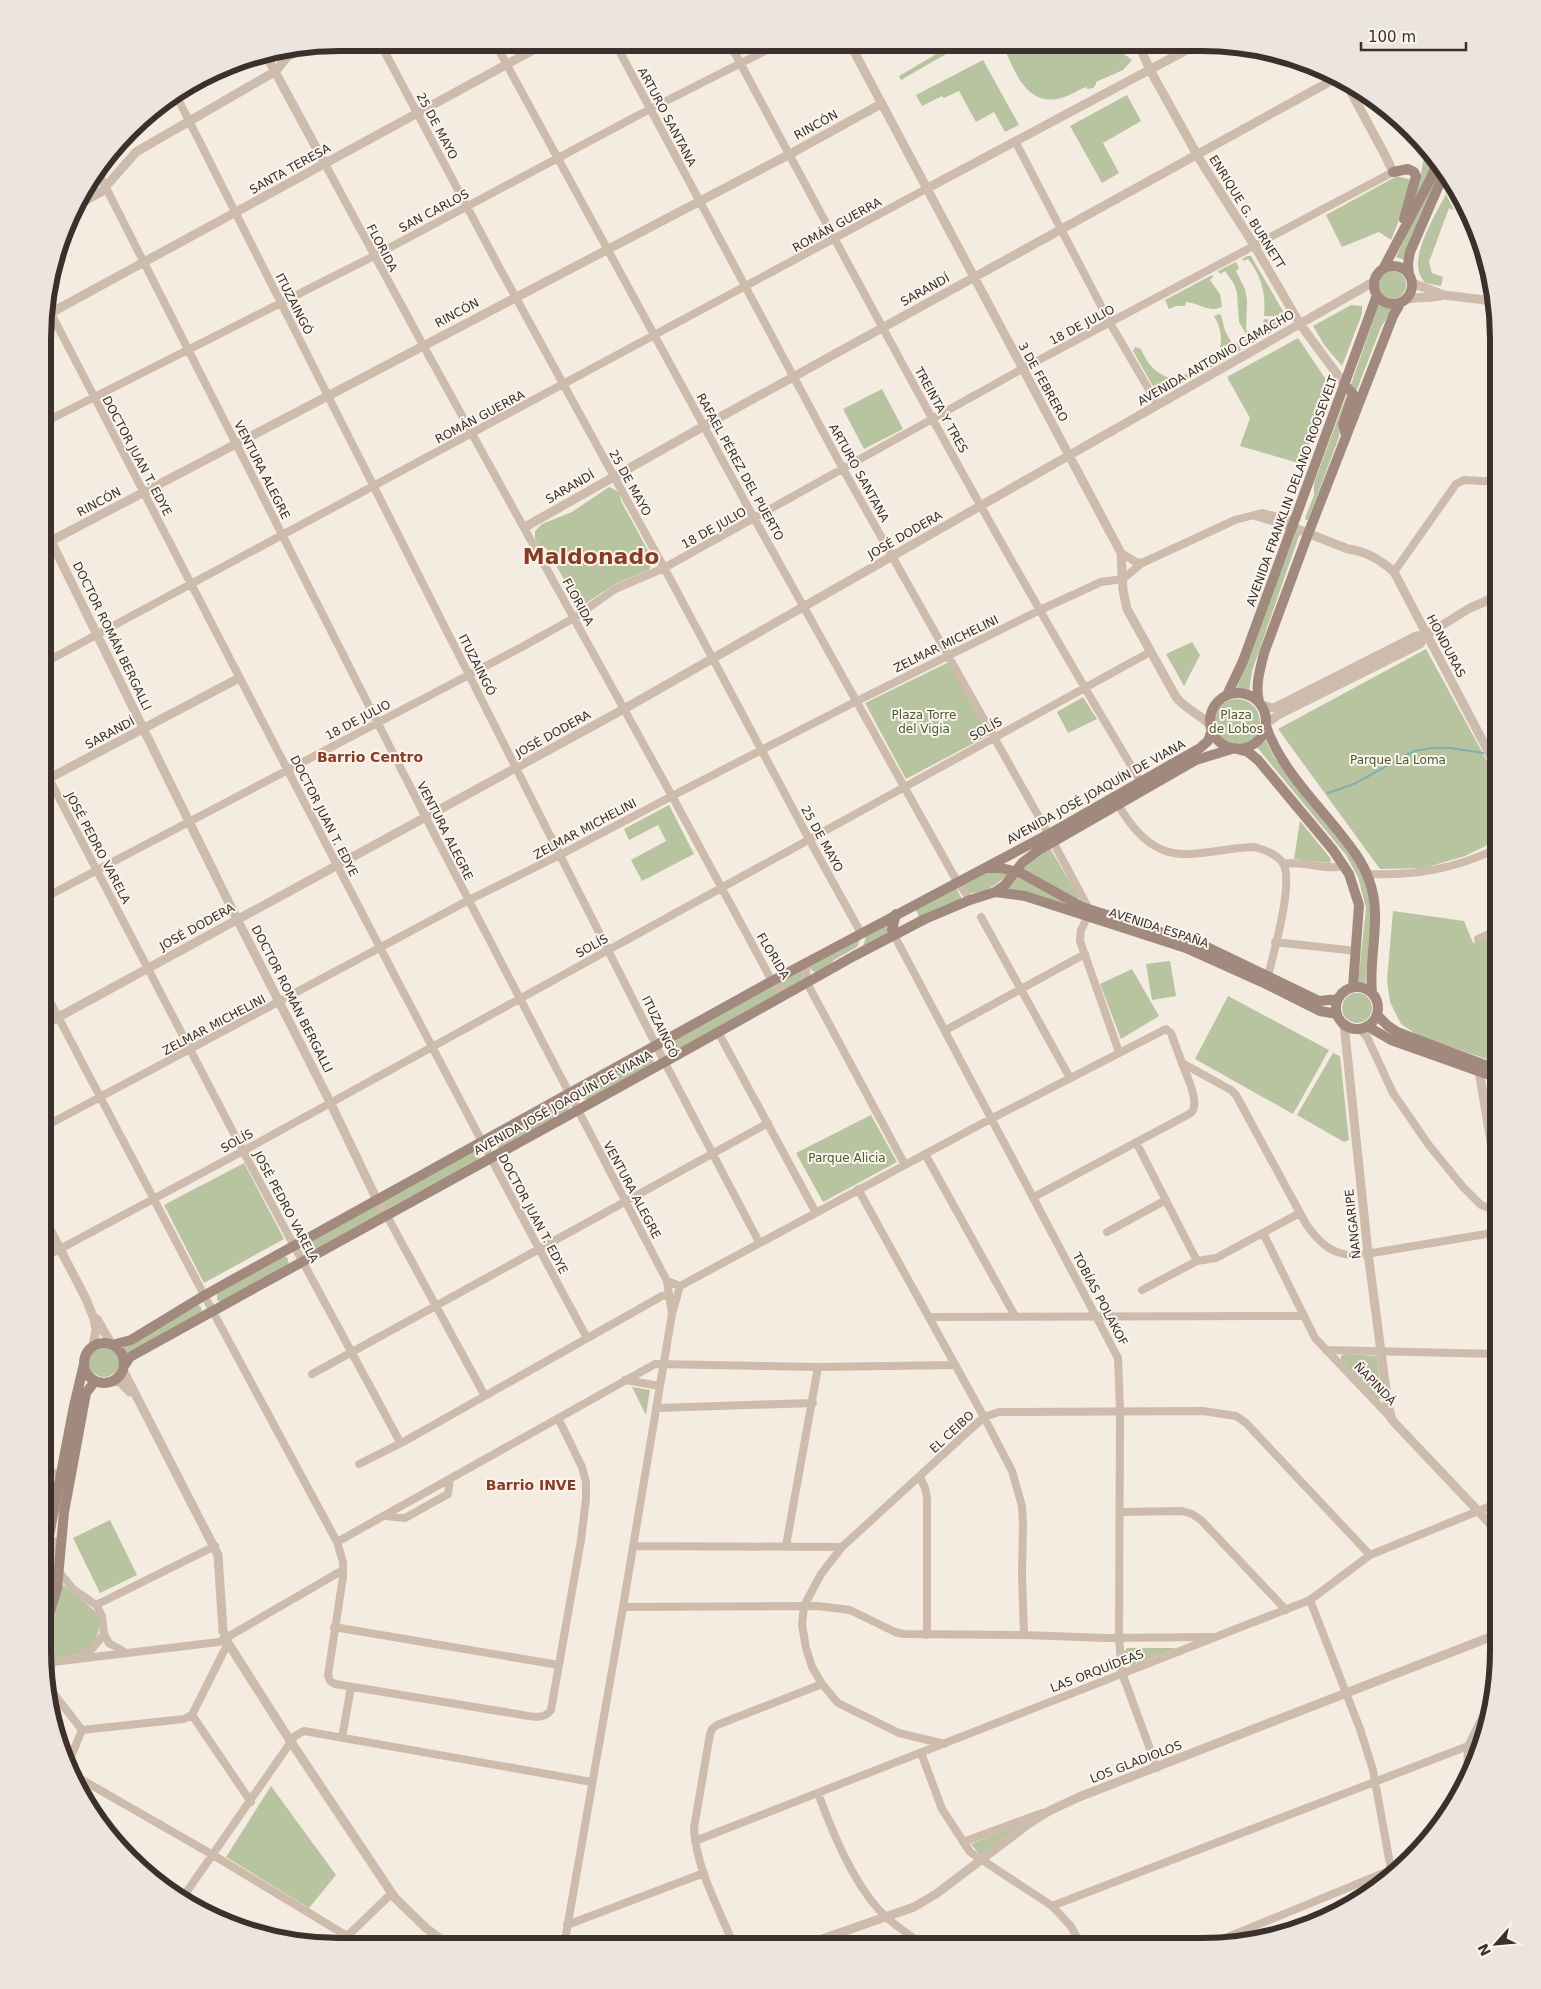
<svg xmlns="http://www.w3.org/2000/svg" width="1541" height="1989" font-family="'DejaVu Sans',sans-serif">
<rect width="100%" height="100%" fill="#f4ebe1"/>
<path fill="#b8c4a0" d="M993,44l134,1 -3,9 8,6 -9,10 -27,12v2l-3,4 -6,1 -1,-2c-8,3 -15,8 -22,10 -37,13 -50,-27 -61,-52l-8,3z
M945,49l1,5 -45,26 -2,-4z
M983,60l36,65 -14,7 -11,-20 -18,10 -17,-31 -15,7 -2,-2 -20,10 -6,-11z
M1127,95l14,26 -38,22 16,30 -17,10 -32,-57z
M1426,145l9,13 -17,38 -4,-1 7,-21z
M1440,164l1,3 -37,93 -8,-3z
M1397,176l14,4 -9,33 -11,27 -12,-8 -37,15 -16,-32z
M1446,194l8,16 -5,-2 -20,54 3,11 11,4 -2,9 -16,-3c-2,-3 -5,-7 -6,-11 -6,-22 17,-58 27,-78z
M1247,256h4l37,64 -15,-4h-9c2,-21 -2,-40 -16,-57l-4,2 -2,-2z
M1236,262l3,6 -3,3 9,18 2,11 -1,30 9,12 -8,4 -3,-6 4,-3 -9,-15 -2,-29 -3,-9 -9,-13 -5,3 -2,-3z
M1378 285a14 14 0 1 1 28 0a14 14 0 1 1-28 0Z
M1212,275l1,2 -3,3 10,14 2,13c-13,6 -23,-4 -36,-5l-1,4h-9l-7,3 -4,-9z
M1379,304l14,4 -12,19 -25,65 -6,-5z
M1351,305l11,1v8l-20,52 -17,-20 -12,-20z
M1219,314l2,1 4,16 8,14 5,-2 3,7 -31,18 -3,-3 7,-12 4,2c5,-14 4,-26 -4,-39z
M1264,319l24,4 -27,15 -6,-7 5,2z
M1298,338l33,49 -29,77 -62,-18 10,-28 -23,-41z
M1135,347l6,2c8,19 20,30 42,31v-5l11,-2 8,-5 2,2 -43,25h-3l-25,-44z
M882,389l21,40 -39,20 -21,-40z
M1347,394l-7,31 -1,12 -31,83h-2l-1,-2 9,-23v-12z
M609,487l10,5 2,9 31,57v6l-3,6 -34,14 -35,23 -4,1 -5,-7 2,-6 -27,-47 -7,-1 -4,-8v-8l7,-7 30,-12z
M1296,532l4,1 -48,138 -3,21 -13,-2z
M1192,642l8,13 -16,31 -18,-32z
M1426,649l72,132v59l-33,16 -41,12 -44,1 -102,-140z
M949,662l40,73 -83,44 -41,-76z
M1083,697l14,22 -29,14 -11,-21z
M1214 722a23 23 0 1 1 46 0a23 23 0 1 1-46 0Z
M1264,737l10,20 77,96 12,21 9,33 -7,78 -7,-2 8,-75 -8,-31 -12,-22 -90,-109z
M669,805l25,49 -52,27 -11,-21 35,-19 -8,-16 -29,15 -5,-11z
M1300,821l31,38 -1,4 -36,-4z
M1050,848l29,50 -2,2 -53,-30v-2z
M994,872l12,1 2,1c-11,11 -23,19 -39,19l-6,-10 22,-10z
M1018,876l61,33 -72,-20z
M955,886l7,13 -44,18v-4l-3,-3z
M1393,911l71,10 9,22 25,-7v127l-79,-27 -18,-12 -11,-22 -3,-22z
M891,920l-1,12 -27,15 4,-14z
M860,940l-3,7 -23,13 -4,5 -14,8 -5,-3 -1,-4z
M1170,961l6,35 -24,4 -6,-36z
M802,969l1,11 -16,9 -9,-6z
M1132,969l27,47 -38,23 -21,-55z
M771,986l8,7 -104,58 -6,-2v-7z
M1342 1008a15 15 0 1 1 30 0a15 15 0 1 1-30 0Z
M1228,996l101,54 -36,64 -98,-55z
M1333,1053l7,3 9,84 -5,2 -47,-27z
M648,1054l6,4 -1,5 -66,37 -5,-2v-4c24,-13 43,-27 66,-40z
M565,1101l5,5 -2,4 -68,38 -6,-3 1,-6z
M871,1115l26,47 -74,40 -27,-49z
M473,1151l6,3 1,2 -3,5 -90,48 -5,-8z
M244,1163l40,76 -80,44 -40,-78z
M376,1205l6,8 -74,40 -4,-2 1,-7z
M283,1257h4l2,7 -69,38 -3,-2v-6z
M198,1305l3,2 1,5 -75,42 -4,-7z
M88 1361a16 16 0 1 1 32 0a16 16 0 1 1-32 0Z
M1344,1354l33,2 5,43h-4l-37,-39v-4z
M632,1387l18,3 -4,25z
M110,1520l27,55 -37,18 -27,-55z
M51,1544l4,2 -1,40 -11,37v-37z
M62,1584c7,6 32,24 35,30 7,13 -2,33 -15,39 -11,5 -27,4 -38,6l-1,-13z
M1127,1648h49l-45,18 -5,-3 -2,-11z
M271,1786l65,89 -27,33 -83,-51z
M1023,1823l-43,32 -9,-11z"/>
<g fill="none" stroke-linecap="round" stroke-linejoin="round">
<path stroke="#7fb0b2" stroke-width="2" d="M1328,793l26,-9 60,-33 18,-3h18l34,5"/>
<path stroke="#cdbbac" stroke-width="8" d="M380,43l119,224 168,306 142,266 52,94
M495,43l259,475 200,358 16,24
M615,43l228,426 210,373 37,69
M730,44c133,248 265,497 411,738
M177,97l487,964 95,181
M1015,141l95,182 48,82
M325,164l98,181 249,451 100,185 7,8 9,4
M98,172l328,646 241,463 5,33
M1460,194l4,10
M45,302c180,346 357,693 542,1036
M45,422l329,-166 276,-147 129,-65
M1255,516l37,11
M1121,553l15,9 6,1
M1394,572l62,-88 8,-4 34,2
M1490,599l8,15
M44,663l882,-474
M44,769l199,382 157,291
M1116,801c15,27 36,54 70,53 23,0 46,-7 69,-7 10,3 24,8 29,18 9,22 -11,90 -17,115
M1283,864c21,-4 41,7 62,2
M1367,874c48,2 88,-5 131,-26
M44,898l476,-250 54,-30 41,-29 49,-21 358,-199 371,-197
M981,917l89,161
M1087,918l-6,12 -1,11 39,111
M894,935l224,423 2,53 -1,227 3,35 35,95
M1478,939l20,-9
M1275,942l81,9
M808,963l-2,5 1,15 98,182
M44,990l168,320 125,232 6,20v15l-15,98 2,6 5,3 182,30c13,2 26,7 34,-4l30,-170 5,-41v-17l-4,-15 -24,-49
M1359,1029l8,8 26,56 35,51 35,43 18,18 10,4 7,-1
M946,1030l139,-76
M718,1032l98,181
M44,1127l425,-227 91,-45 112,-59 179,-92 189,-94 61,-28 22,-3 19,-16 93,-43 27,-7 32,8
M1136,1142l61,119
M925,1154l90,162
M858,1189l126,228 28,54 10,35 1,20 -1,48 2,61
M1034,1197l157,-84c10,-10 -5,-38 -9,-50
M387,1216l98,180
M1107,1232l59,-32
M1263,1233l52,105 76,80
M43,1258l200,-107 907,-499
M667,1281l13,5 303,-163 183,-94 5,4 11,30 49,27 5,5 70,129c14,20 28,33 54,31l138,-23
M1142,1290l55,-29 19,-3 84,-45
M929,1317l374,-1
M1326,1350l172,4
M312,1374l456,-251
M625,1380l35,6
M656,1408l157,-5
M359,1464l46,-23 257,-145 7,-1
M43,1465l7,7 10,2
M920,1477l5,11 2,10v137
M1120,1512l62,-1 10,3 9,6 85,90
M386,1516l19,2 43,-24 2,-15
M43,1541h11l6,13
M337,1542l318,-178 163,3 137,-2
M633,1546l209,1
M786,1546l32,-179
M60,1573l13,16 23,16 3,5 3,6 2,18 -12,15 -13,10
M1310,1600l50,129 13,41 19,105
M96,1605l119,-59
M623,1607l195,-1 32,4 45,22 9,2 120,1 82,3 105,-1
M334,1627l225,38
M104,1634l5,9 17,10
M44,1663l175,-21 124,-72
M46,1673l8,-11
M47,1685l35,45 -14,34
M192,1715l59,87
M82,1730l102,-11 8,-4 36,-72
M342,1738l9,-51
M944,1744l-45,-11 -61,-30 -16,-19 -10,-17 -6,-19 -4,-23 2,-19 17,-32 21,-27 142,-130 15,-5 204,-1 33,5 10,7 124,132
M921,1753l21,56 28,43 82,54 18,19 12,21
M72,1774l141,81 134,81
M1467,1777l1,-31 24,-48
M818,1793c14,39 38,97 69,125 12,10 25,19 38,28
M695,1841l615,-241 60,-45 128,-52
M963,1842l79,-29
M181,1900l114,-164 9,-5 288,51
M1052,1906l416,-160
M567,1925l137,-52
M337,1946l55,-53
M564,1946l59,-339 49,-293 8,-28
M734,1946c-15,-38 -38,-77 -40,-118l16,-94 2,-5 5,-4 105,-41
M1206,1946l185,-76"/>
<path stroke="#cdbbac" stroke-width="9" d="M850,44l271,509 2,37 4,19 49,88c10,13 24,17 35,29
M1139,45l11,25 50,90 54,85 46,79 45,61
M273,53l5,4 10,-1
M266,55l59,109
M1345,81l40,74 8,17
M926,189l270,-144
M77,205l24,-13 35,-40 140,-81 12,-15 19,-8
M1412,283l32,12 49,6
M1404,300c14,-4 29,-1 39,-5
M45,316l501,-273
M525,527l179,-101 634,-349
M1292,527l56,22c17,2 33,11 46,23l104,198
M45,529l190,386 95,187 47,98 10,16
M45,544l745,-390 91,-50
M1262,705l10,3 4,-1 140,-71 10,-1 44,-27 28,-12
M1266,724l12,-9 142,-71 6,-9
M44,781l195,-103
M1344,1024l24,229 20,152 4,15 106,112
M44,1025l580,-316 751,-428
M1478,1065l20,118
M43,1216l43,83 8,20 2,11 -3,17
M97,1319l15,26
M123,1370l95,185 5,76 5,12 63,99 104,156 31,30 24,18
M113,1381l7,1 10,10
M802,1946l112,-39 22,-13 91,-69 22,-14 30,-14 419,-163"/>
<path stroke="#a18a7d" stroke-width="10" d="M1393,172l15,-3 6,3 2,4 -12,43
M1374 285a19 19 0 1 1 38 0a19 19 0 1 1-38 0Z
M1383,269l48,-91 7,-17
M1409,275l-1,-11 2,-12 35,-81
M1345,385l8,9 -10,30 3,12
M1210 721a28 28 0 1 1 56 0a28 28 0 1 1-56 0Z
M1227,695l16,-34 134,-366
M1259,702c-4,-17 1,-32 5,-49l44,-119 85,-218 8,-14
M1266,726c14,41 47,73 73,106 12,15 24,30 30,48 14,37 -1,75 3,113
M1237,749l11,3 10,8 75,90 16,24 10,31 -6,82
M985,868l64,-34 151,-86 8,-7 4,-11
M995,892l30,4 161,52 80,36 54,27 17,3
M894,935l-2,-5 4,-16
M1336 1008a21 21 0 1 1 42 0a21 21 0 1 1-42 0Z
M1377,1015l11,11 9,6 101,38
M1367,1026l24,14 107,38
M84 1363a20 20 0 1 1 40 0a20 20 0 1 1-40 0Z
M112,1345l19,-5 74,-45 567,-314 213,-113h16l20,5 61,34 125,40 112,54 19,-2
M124,1366l6,-9c241,-134 484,-265 724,-401l71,-37 45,-19 25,-8 10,-7 17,-22 17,-13 157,-90 39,-12
M43,1567l31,-161 10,-42
M43,1633l14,-44 7,-77 22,-119 9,-12"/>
</g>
<g text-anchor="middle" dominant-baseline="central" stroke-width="4" stroke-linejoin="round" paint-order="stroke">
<g font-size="12" fill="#3b302b" stroke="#fbf5ee">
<text transform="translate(667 117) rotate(62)">ARTURO SANTANA</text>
<text transform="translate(816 125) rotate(-29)">RINCÓN</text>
<text transform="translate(437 126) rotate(62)">25 DE MAYO</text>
<text transform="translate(290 169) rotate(-29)">SANTA TERESA</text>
<text transform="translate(434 211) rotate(-28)">SAN CARLOS</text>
<text transform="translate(1247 212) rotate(58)">ENRIQUE G. BURNETT</text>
<text transform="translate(837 225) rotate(-29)">ROMÁN GUERRA</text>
<text transform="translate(382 248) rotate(62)">FLORIDA</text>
<text transform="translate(925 290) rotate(-29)">SARANDÍ</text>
<text transform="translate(294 304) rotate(63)">ITUZAINGÓ</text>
<text transform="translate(457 313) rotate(-28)">RINCÓN</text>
<text transform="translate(1082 325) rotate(-28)">18 DE JULIO</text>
<text transform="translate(1216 358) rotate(-30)">AVENIDA ANTONIO CAMACHO</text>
<text transform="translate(1043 382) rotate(61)">3 DE FEBRERO</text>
<text transform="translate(941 410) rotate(61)">TREINTA Y TRES</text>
<text transform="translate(480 417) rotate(-28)">ROMÁN GUERRA</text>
<text transform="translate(137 456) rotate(62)">DOCTOR JUAN T. EDYE</text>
<text transform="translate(740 467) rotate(61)">RAFAEL PÉREZ DEL PUERTO</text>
<text transform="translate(262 470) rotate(63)">VENTURA ALEGRE</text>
<text transform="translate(859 473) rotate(61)">ARTURO SANTANA</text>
<text transform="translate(630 483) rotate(61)">25 DE MAYO</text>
<text transform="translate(570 487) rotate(-30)">SARANDÍ</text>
<text transform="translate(1292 491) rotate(-70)">AVENIDA FRANKLIN DELANO ROOSEVELT</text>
<text transform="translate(99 502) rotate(-28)">RINCÓN</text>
<text transform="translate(714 528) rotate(-29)">18 DE JULIO</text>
<text transform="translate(905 535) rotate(-30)">JOSÉ DODERA</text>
<text transform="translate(578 602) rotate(61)">FLORIDA</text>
<text transform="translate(112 636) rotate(64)">DOCTOR ROMÁN BERGALLI</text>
<text transform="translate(946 644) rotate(-26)">ZELMAR MICHELINI</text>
<text transform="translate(1446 646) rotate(62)">HONDURAS</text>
<text transform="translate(477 665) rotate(63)">ITUZAINGÓ</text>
<text transform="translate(358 720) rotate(-28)">18 DE JULIO</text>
<text transform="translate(986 729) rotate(-29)">SOLÍS</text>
<text transform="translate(110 733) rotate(-28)">SARANDÍ</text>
<text transform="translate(553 734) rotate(-29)">JOSÉ DODERA</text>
<text transform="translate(1096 792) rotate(-29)">AVENIDA JOSÉ JOAQUÍN DE VIANA</text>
<text transform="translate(324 816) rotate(63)">DOCTOR JUAN T. EDYE</text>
<text transform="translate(585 829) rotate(-28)">ZELMAR MICHELINI</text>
<text transform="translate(445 831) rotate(63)">VENTURA ALEGRE</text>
<text transform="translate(822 839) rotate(61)">25 DE MAYO</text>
<text transform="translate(98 848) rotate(62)">JOSÉ PEDRO VARELA</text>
<text transform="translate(197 927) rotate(-29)">JOSÉ DODERA</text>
<text transform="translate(1159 928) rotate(18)">AVENIDA ESPAÑA</text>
<text transform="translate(592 946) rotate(-29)">SOLÍS</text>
<text transform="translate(773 956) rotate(59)">FLORIDA</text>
<text transform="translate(292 999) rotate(63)">DOCTOR ROMÁN BERGALLI</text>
<text transform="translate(214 1025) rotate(-28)">ZELMAR MICHELINI</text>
<text transform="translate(660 1027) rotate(64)">ITUZAINGÓ</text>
<text transform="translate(563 1103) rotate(-29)">AVENIDA JOSÉ JOAQUÍN DE VIANA</text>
<text transform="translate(237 1141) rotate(-29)">SOLÍS</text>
<text transform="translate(632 1190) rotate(62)">VENTURA ALEGRE</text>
<text transform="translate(286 1207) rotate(62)">JOSÉ PEDRO VARELA</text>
<text transform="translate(533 1214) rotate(62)">DOCTOR JUAN T. EDYE</text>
<text transform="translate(1353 1224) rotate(-96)">ÑANGARIPE</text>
<text transform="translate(1100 1299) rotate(62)">TOBÍAS POLAKOF</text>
<text transform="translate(1375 1384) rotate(46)">ÑAPINDÁ</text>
<text transform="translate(952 1432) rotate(-43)">EL CEIBO</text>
<text transform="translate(1097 1671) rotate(-21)">LAS ORQUÍDEAS</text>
<text transform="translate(1136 1762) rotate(-21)">LOS GLADIOLOS</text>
</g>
<g font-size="12" fill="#4a5a2e" stroke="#fbf5ee">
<text x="924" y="715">Plaza Torre<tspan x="924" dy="14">del Vigia</tspan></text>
<text x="1236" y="715">Plaza<tspan x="1236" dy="14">de Lobos</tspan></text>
<text x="1398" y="760">Parque La Loma</text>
<text x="847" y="1158">Parque Alicia</text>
</g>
<g font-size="14" font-weight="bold" fill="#8c3b22" stroke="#fbf5ee">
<text x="370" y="757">Barrio Centro</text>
<text x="531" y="1485">Barrio INVE</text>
</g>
<g font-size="22" font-weight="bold" fill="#8c3b22" stroke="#fbf5ee">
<text x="591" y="556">Maldonado</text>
</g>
</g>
<path d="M0 0H1541V1989H0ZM339 51H1202A288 288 0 0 1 1490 339V1650A288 288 0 0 1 1202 1938H339A288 288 0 0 1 51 1650V339A288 288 0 0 1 339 51Z" fill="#ece5de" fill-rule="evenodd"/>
<path fill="none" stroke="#3b302b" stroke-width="6" d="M339 51H1202A288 288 0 0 1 1490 339V1650A288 288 0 0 1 1202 1938H339A288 288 0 0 1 51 1650V339A288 288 0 0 1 339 51Z"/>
<g transform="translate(1496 1944) rotate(243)" stroke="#fbf5ee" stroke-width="4" paint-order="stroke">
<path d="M0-4L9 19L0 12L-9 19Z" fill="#3b302b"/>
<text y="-8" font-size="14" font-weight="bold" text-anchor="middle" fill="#3b302b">N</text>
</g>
<path d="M1361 42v8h105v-8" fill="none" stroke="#3b302b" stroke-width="2.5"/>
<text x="1368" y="42" font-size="15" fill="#3b302b" stroke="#fbf5ee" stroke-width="4" paint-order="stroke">100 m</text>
</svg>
